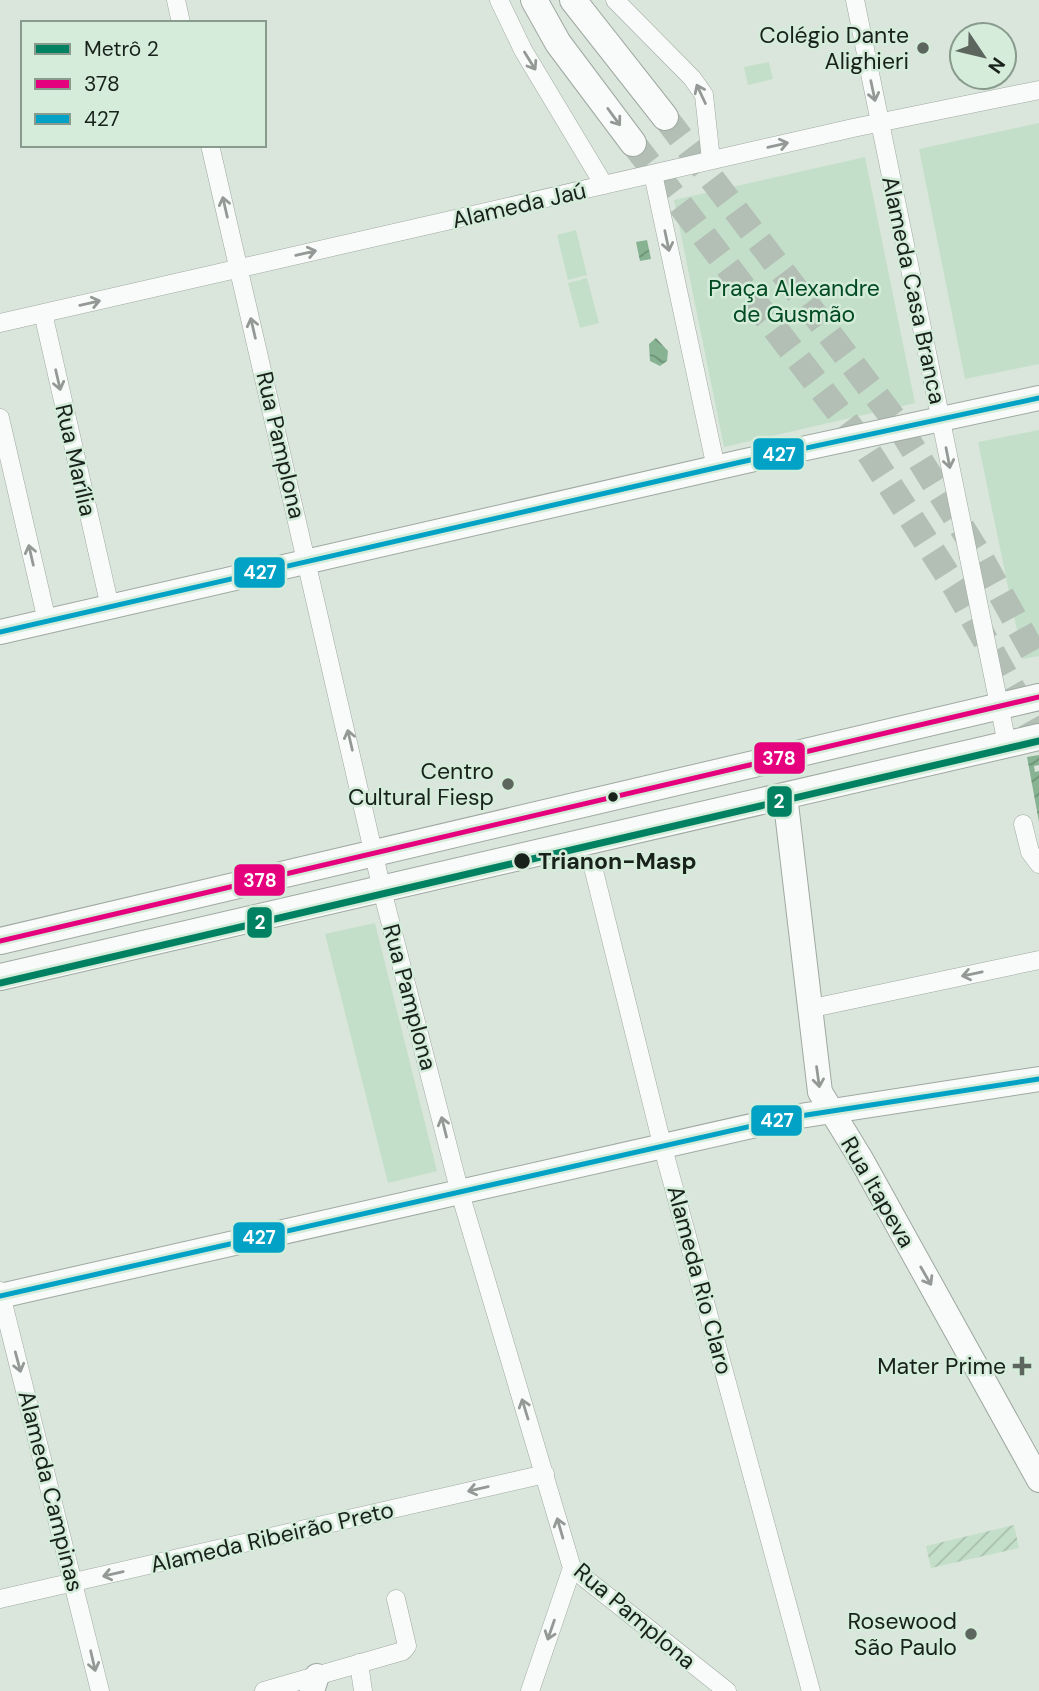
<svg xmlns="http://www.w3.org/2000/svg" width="1039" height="1691" font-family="'DM Sans',sans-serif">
<defs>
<pattern id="garden-furrows" width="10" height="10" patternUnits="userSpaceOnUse" patternTransform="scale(1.75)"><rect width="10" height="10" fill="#c3dfc9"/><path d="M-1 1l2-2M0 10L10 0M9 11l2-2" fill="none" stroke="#a7bfac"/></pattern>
<pattern id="water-waves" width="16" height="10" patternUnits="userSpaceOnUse" patternTransform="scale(1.75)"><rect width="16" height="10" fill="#87b392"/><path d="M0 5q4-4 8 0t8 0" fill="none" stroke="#6d9176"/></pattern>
</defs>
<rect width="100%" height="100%" fill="#dae6dc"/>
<path fill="#c3dfc9" d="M769,62l4,17 -25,6 -4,-18z
M1039,123v241l-74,15 -46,-230z
M865,157l50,246 -191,44 -50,-247z
M576,230l11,45 -19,5 -11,-45z
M587,278l12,45 -19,5 -12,-45z
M1039,430v226l-16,3 -45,-217z
M375,923l62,248 -49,12 -63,-249z"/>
<path fill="url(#garden-furrows)" d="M1014,1525l5,23 -88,20 -5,-22z"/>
<path fill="url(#water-waves)" d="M647,240l4,19 -11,2 -4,-19z
M656,338l12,13 -1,10 -7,5 -10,-5 -1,-17z
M1039,755v10l-5,1 1,6 4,-1v51l-12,-65z"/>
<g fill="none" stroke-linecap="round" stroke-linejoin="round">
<path stroke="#b3bfb5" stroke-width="26" stroke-dasharray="26 13" stroke-linecap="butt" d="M665,117l232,306 85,137 57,103
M633,143l231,302 92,143 83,148"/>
<g stroke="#9fa8a1" stroke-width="19">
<path id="street" d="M176,0l5,23
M499,0l24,50 81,135
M615,0l77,78 12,17 7,65
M855,0l152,744
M210,145l172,745 78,303 112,375 155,123
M653,174l63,294
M43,313l67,294
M0,323l853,-195 186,-38
M0,418l47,203
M1023,824l7,28 9,12
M593,867l70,281 148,543
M808,1009l231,-49
M0,1291l100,400
M0,1599l545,-125
M359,1663l4,28
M264,1691l139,-40 4,-5 -11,-47
M530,1691l42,-123"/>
</g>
<g stroke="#9fa8a1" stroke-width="26">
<path id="secondary" d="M0,632l741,-170 298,-64
M785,795l35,297 41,67 178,321
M0,1296l787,-178 252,-39
M312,1691l5,-15"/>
</g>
<g stroke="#9fa8a1" stroke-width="28">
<path id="primary" d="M534,0l24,43 75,100
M573,0l92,117
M0,941l1039,-244
M0,977l1039,-240"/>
</g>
<use href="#street" stroke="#f9fbfa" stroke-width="18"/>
<use href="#secondary" stroke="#f9fbfa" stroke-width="24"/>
<use href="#primary" stroke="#f9fbfa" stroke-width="26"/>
<g stroke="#d4ecd9" stroke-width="10">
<path id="bus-1" d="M0,941l1039,-244"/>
</g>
<g stroke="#d4ecd9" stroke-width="10">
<path id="bus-2" d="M0,632l741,-170 298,-64
M0,1296l787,-178 252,-39"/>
</g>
<use href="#bus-1" stroke="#e5007d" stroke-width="5"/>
<use href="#bus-2" stroke="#01a2c5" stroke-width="5"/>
<g stroke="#d4ecd9" stroke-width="12">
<path id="metro-1" d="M0,983l1039,-242"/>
</g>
<use href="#metro-1" stroke="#008162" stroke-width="7"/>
</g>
<defs><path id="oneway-shaft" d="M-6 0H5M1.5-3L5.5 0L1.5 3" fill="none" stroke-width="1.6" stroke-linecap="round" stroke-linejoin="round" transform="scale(1.75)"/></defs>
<g stroke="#949995">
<use href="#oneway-shaft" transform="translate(530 61) rotate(58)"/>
<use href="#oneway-shaft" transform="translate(873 91) rotate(78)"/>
<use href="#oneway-shaft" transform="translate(701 94) rotate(-115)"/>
<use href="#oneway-shaft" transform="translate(614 117) rotate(54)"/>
<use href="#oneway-shaft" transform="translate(778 145) rotate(-13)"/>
<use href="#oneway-shaft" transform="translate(225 207) rotate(-103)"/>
<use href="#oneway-shaft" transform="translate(667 241) rotate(78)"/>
<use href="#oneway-shaft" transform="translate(306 253) rotate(-13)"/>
<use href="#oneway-shaft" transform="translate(90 303) rotate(-13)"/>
<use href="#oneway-shaft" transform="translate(253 328) rotate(-103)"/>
<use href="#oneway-shaft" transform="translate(58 380) rotate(77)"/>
<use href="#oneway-shaft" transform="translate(948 458) rotate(79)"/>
<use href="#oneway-shaft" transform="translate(31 555) rotate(-103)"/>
<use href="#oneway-shaft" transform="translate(350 740) rotate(-103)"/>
<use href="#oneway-shaft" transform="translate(972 974) rotate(168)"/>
<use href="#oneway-shaft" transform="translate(818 1077) rotate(82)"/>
<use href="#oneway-shaft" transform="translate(444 1127) rotate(-104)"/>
<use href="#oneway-shaft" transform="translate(926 1276) rotate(60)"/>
<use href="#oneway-shaft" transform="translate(18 1362) rotate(75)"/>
<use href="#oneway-shaft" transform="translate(525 1409) rotate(-107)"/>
<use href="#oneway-shaft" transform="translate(478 1489) rotate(167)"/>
<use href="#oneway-shaft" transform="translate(560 1528) rotate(-106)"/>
<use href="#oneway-shaft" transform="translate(113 1574) rotate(167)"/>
<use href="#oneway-shaft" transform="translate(551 1630) rotate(109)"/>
<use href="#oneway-shaft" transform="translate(93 1661) rotate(77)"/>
</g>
<g fill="#5c665e" stroke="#d4ecd9" stroke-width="2.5">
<circle cx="923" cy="48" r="7"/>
<circle cx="508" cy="784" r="7"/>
<path d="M1018.5 1355.5h7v7h7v7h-7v7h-7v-7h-7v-7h7z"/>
<circle cx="971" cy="1634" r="7"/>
</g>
<g fill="#18211a" stroke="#d4ecd9" stroke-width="2.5">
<circle cx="613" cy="797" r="6"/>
<circle cx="522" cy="861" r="9"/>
</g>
<g text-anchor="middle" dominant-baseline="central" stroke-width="5" stroke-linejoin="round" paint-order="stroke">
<g font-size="23" fill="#18211a" stroke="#d4ecd9" text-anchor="end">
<text x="909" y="35">Colégio Dante<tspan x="909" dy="26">Alighieri</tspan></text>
<text x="494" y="771">Centro<tspan x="494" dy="26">Cultural Fiesp</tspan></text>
<text x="1006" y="1366">Mater Prime</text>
<text x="957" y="1621">Rosewood<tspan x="957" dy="26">São Paulo</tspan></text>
</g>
<g font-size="23" fill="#18211a" stroke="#d4ecd9">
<text transform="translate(519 205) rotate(-13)">Alameda Jaú</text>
<text transform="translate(914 290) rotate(78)">Alameda Casa Branca</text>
<text transform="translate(281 445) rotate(77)">Rua Pamplona</text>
<text transform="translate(76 460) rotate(77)">Rua Marília</text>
<text transform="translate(410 997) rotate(75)">Rua Pamplona</text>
<text transform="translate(878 1192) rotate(60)">Rua Itapeva</text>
<text transform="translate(700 1280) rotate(75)">Alameda Rio Claro</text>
<text transform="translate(51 1491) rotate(76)">Alameda Campinas</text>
<text transform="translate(272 1537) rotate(-13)">Alameda Ribeirão Preto</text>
<text transform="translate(635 1616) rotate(40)">Rua Pamplona</text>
</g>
<g font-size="23" fill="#004a22" stroke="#d4ecd9">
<text x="794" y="288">Praça Alexandre<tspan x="794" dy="26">de Gusmão</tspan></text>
</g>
<g font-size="23" font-weight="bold" fill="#18211a" stroke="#d4ecd9" text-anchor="start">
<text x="538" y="861">Trianon-Masp</text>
</g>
</g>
<g stroke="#d4ecd9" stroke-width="2.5">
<rect x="752" y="437" width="53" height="34" rx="7" fill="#01a2c5"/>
<rect x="233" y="556" width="53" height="33" rx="7" fill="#01a2c5"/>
<rect x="753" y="741" width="53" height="34" rx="7" fill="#e5007d"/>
<rect x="766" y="785" width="27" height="33" rx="7" fill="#008162"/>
<rect x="233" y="863" width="53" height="34" rx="7" fill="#e5007d"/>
<rect x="246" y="906" width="27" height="33" rx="7" fill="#008162"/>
<rect x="750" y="1104" width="53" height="33" rx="7" fill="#01a2c5"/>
<rect x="232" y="1221" width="54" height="33" rx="7" fill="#01a2c5"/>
</g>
<g font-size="19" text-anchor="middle" font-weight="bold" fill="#fff">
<text x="779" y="461">427</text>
<text x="260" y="579">427</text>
<text x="779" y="765">378</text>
<text x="779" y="808">2</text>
<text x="260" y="887">378</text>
<text x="260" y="929">2</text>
<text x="777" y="1127">427</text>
<text x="259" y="1244">427</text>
</g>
<rect x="21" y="21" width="245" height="126" fill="#d4ecd9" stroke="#899b8d" stroke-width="2"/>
<rect x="35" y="44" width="35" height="10" fill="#008162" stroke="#899b8d" stroke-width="2"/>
<text x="84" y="56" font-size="21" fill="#18211a">Metrô 2</text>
<rect x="35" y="79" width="35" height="10" fill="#e5007d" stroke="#899b8d" stroke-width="2"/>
<text x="84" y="91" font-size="21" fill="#18211a">378</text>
<rect x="35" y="114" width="35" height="10" fill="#01a2c5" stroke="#899b8d" stroke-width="2"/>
<text x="84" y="126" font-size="21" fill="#18211a">427</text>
<g transform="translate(983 56) rotate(125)"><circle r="33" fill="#d4ecd9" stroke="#899b8d" stroke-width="2"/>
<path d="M0-5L12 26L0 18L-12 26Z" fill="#5c665e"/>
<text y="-10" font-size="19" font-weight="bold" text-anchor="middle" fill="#18211a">N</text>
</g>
</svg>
